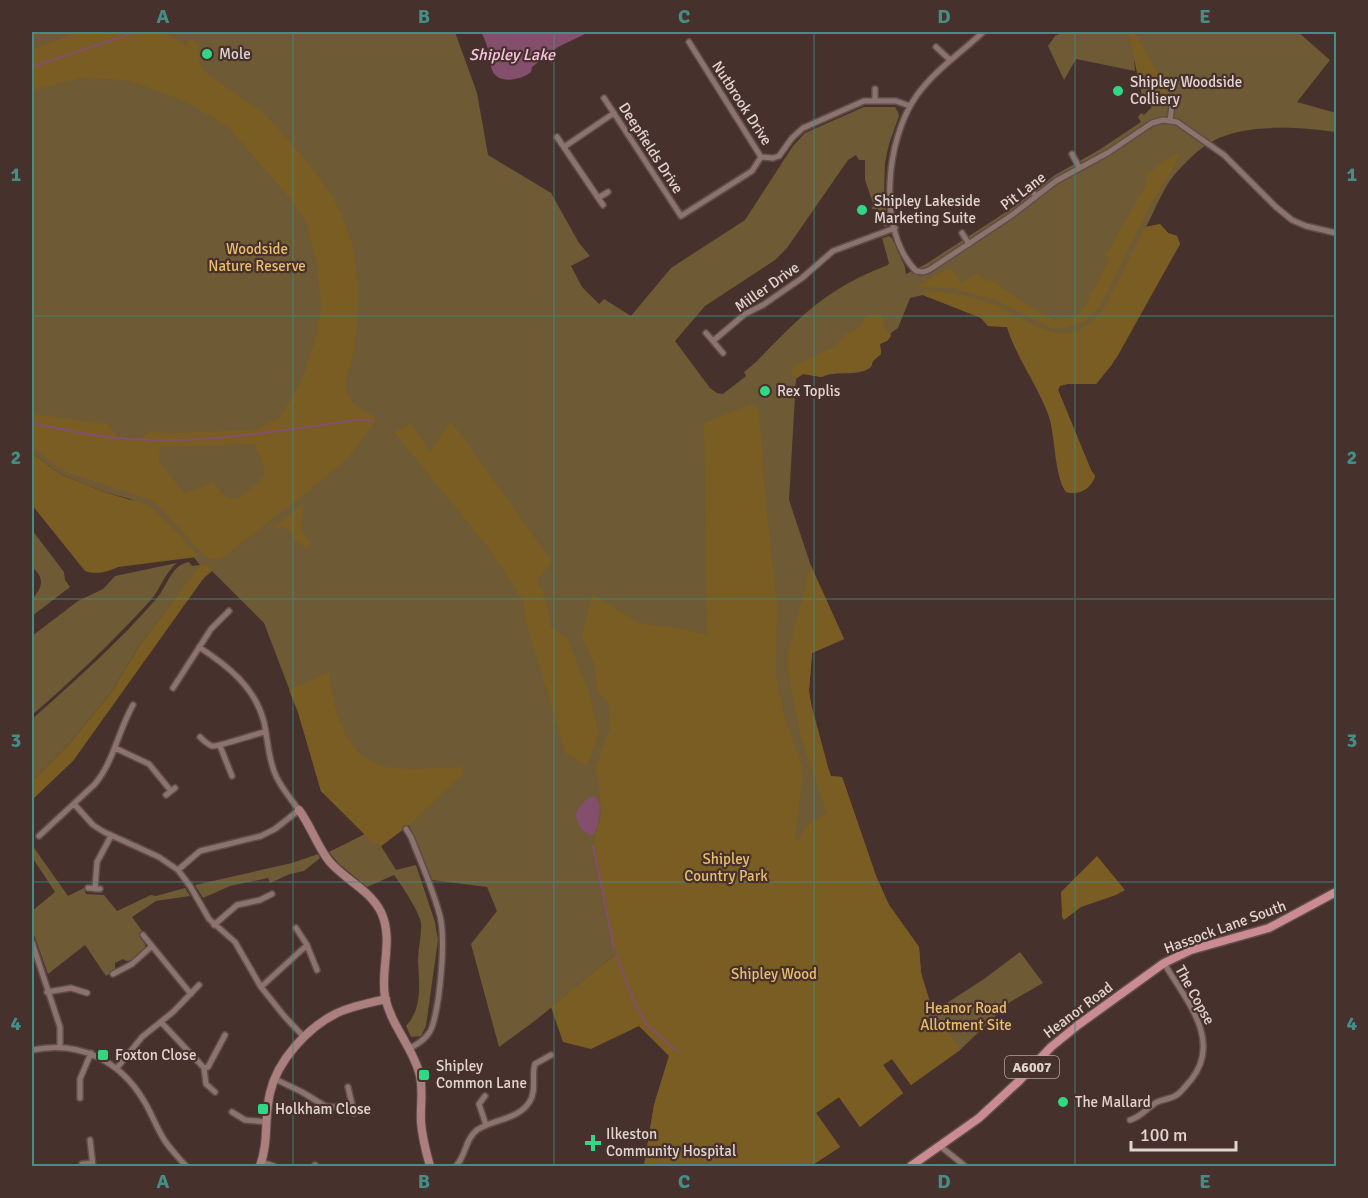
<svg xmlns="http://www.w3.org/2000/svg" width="1368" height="1198" font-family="Signika,sans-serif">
<rect width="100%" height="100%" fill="#47312c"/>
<path fill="#6e5a34" d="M32,32h423l22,61 11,62 63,38 28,50 11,13 -19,10 11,21 17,17 5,-5 27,17 40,-48 74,-48 48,-74 12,-13 59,-26h31l3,5 1,4 -10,28 -4,19 -1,32 4,30 -4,2 -6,-18h-6l1,-6 -8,-23v-20h-6l-3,-5 -8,5 -61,88 -12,12 -70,46 -30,35 35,47 7,5 6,1 23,-18 -2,-4 12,-10c45,-46 69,-73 132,-97l1,-2 -7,-25 7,-2 3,2 13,29 1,7 20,-10 83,-54 46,-35 44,-25 42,-28 -3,-5 3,-4 3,2 8,-8 -9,-7 -9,-42 1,13 -59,-12 -12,21 -16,-34 7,-10 8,-4h235l32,28 -33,42 39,11v19c-35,-5 -91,-9 -123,9 -14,7 -27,21 -38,33 -12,14 -20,36 -29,53l14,-3 8,9 9,3 3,8 -69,122 -15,18h-29l-7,2 -2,4 33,80 4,6c-3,13 -17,20 -29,16l-4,-7c-7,-22 -5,-47 -13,-69 -12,-31 -32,-58 -42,-89l-19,-1 -7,-8 -58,-23 -13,3 -12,30 -7,5 -2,6 -9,5 1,10c-2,2 -5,4 -7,6 -4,5 1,4 -5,8 -10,9 -34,2 -47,9l-19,-3 -7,5 -7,121 22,66 33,73 -32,14 -3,38 2,13 19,72 12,1 34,99 13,29 30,42 2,26 12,39 51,-33 36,-27 23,31 -33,19 -50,48 -49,35 -19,-26 -9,6 20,28 -43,34 -21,-30 -23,16 24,34 -29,19h-167l10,-61 15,-49 -52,-103 -81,67 -37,27 -28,-103 26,-33 -10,-24 -55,-7 -23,-55 -28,21 15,24 20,-5 19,57 3,18 -12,86 -5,10 -10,1 -5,-11c17,-18 13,-43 12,-66 0,-12 4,-25 3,-37 -1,-10 -20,-39 -27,-48l-27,12 -29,-24 -9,-11 36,-18 -44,-43 -23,-79 -34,-89 -52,-52 -9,8 -3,-13 -61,80 -26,44 -44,54 -37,37v-62c43,-38 87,-77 125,-121 11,-13 14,-33 32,-36l3,4 8,-1 -38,-48 -32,-18 -26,-7 -44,-18 -28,-21z
M32,530l32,42 1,8 5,7 -38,29v-17c11,-12 13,-21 0,-32z
M177,563c-12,9 -17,27 -27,38 -37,40 -77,79 -118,114v-79l46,-35 25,-12 12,-13z
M32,845l36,51 16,-8 2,6 18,1 13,16 34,-16 5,1 29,-8 5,8 -34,5 -24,16 11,15 -4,4 6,8v4l-11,12 -8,1 -3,-2 -8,4v7l-9,6 -21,-31 -37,29 -16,-45v-18l23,-19 -23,-35z
M318,854l2,4 -16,13 -14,3 -20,9 -2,-5 -38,8 -27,12 -8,-13 97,-22z"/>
<path fill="#795d23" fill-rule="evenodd" d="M78,32h87l21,14 5,-7 6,4 3,21 5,8 59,41 44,49 26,37 11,24 9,27 4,40v27l-4,34 -8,30v10l7,12 22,14 1,4 -29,38 -42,35 -84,65h-12l-7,-6 -42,-46 -9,-7 -88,-29 -31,-24v-33l75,10 13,16c14,1 20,1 30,-9l19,2 85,-3 26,-13 21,-35 15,-45 5,-32 -4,-40 -10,-40 -13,-22 -67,-77 -45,-26 -55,-20 -47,-2 -43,11 -5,4v-43zM254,444l7,14 4,17 -26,24 -12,-1 -14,-15 -29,10 -25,-31 1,-15z
M1128,32h6l31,53 2,9 -26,-5z
M1179,153v4l-29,49 -49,99 -17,17 -18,6 -15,1 -51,-27 -47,-14 -37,-1 28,-17h9l8,13 17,-10 6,7 12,1 6,7 51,32 20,-3 10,-7 26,-50 -4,-4 41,-71 1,-10 15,-13z
M1160,224l8,9 9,3 3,8 -63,113 -21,27h-29l-7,2 -2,4 33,80 4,6c-4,13 -16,19 -29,16 -11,-15 -11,-52 -16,-72 -9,-33 -33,-60 -43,-93l-19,-1 -7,-8 -58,-23 2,-4c24,0 50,5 72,15 37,16 67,48 103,7 7,-8 11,-19 16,-28 10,-19 19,-39 29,-58z
M877,313l6,5 1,9 7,9 -4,5 -7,3 1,10 -8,7 -3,7c-15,7 -35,1 -48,9l-19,-3 -7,4 -3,-2 -2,-6 5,-5 39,-19 10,-11 14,-8 8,-12z
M751,404l8,6 6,84 12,111 -1,71 8,39 19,55 -8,69 4,1c5,-16 14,-20 28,-27l-26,-75 -14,-71 1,-15 23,-86 33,73 -32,14 -3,38 2,13 17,63 3,9 11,1 34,99 13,29 30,42 2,26 12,39 27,38 -49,35 -19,-26 -9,6 20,28 -43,34 -21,-30 -23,16 24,34 -29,19h-167l10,-61 15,-49 -30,-30 -48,23 -28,-7 -12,-35 66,-54 -8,-28 -15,-84 7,-28 -2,-30 -4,-14 15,-42 -2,-23 -11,-14 -2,-23 -13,-30 10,-43 47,29 38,5 30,7 -3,-212z
M451,421l101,141 -15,18 10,22 4,26 16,9 22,55 10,42 -12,32 -21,-12 -40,-132 -3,-21 -32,-50 -97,-119 17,-9 19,29z
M32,453l28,21 44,18 44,13 14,12 35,37v3l-79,10c-10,5 -23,8 -33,4l-53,-66z
M303,504l-2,25 8,12 -1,8 -13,-8 -1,-4 -10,-10 -11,1z
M200,565l10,1 1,4 -8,9 -130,182 -41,39v-19l37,-37 44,-54 26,-44z
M329,672c4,39 16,90 64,96 22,2 47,-1 70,-1l1,6 -55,52 -28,21 -3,-3 -3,2 -54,-54 -23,-79 -9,-22z
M1097,856l28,34 -9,5 -35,12 -17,13 -2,-3 -1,-25z"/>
<path fill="#844e6d" d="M481,32h108l-31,15 -26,20 -1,5c-9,8 -33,13 -39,-2 -2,-5 -2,-10 -3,-15 -1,-8 -4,-16 -8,-23z
M595,796c8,11 4,26 -1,38l-4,1 -8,-5c-7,-11 -9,-17 1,-27 4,-4 6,-6 12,-7z"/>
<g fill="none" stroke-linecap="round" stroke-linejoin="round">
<path stroke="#844e6d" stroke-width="2" d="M32,67l103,-35
M32,423c28,6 57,13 85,15 80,8 163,-8 242,-18l14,1
M593,846l21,102
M616,954l18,48 13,23 31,27"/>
<g stroke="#5f4d49" stroke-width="8">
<path id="street" d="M983,32c-22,21 -47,37 -66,63 -31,43 -41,135 -1,176l7,1 6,-2 83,-55 44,-34 53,-29 43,-29 11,-3 14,2 47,33 52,52 16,13 14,6 30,7
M689,42l72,115 12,1 6,-2 13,-18 11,-10 61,-27h32l14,5
M936,47l13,12
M604,98l77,118 71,-45 9,-14
M875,100v-11
M1170,120l2,-14
M557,137l46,68
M564,147l50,-34
M1072,154l7,13
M1028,186l8,10
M598,198l10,-6
M962,233l7,11
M706,333l17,20
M713,341l32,-27 18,-9 39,-27 31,-27 62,-23
M173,688l38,-59 18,-18
M200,737c3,3 7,7 12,9 6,1 42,-12 53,-14
M220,746l12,30
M115,748l34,16 22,27
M166,795l9,-7
M74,804l19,21 11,7 55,25 19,13 12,16 19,33 26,23 26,45 24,30 19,20
M406,829l5,8c10,26 22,52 29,79 6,24 0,87 -8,111 -4,11 -13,16 -23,22
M39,836l56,-52c19,-23 23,-53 38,-79
M178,870l22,-19 61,-15 14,-7 24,-19c-8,-11 -17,-21 -23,-34 -8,-17 -8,-36 -12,-54 -9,-35 -36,-56 -65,-75
M88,888l12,1
M95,889l2,-27 14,-26
M214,925l23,-20 23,-5 12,-6
M296,928l11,17 10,25
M143,935l48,59
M32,942l28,85v20
M113,974l19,-10 20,-18
M261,987l46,-42
M47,992l24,-4 16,5
M161,1022l43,46 4,-1 17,-32
M32,1050c46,-10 88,10 112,51 8,13 13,28 21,40 6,9 14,17 21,25
M117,1068l25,-31 31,-25 26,-27
M204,1068l2,16 9,8
M275,1079l27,13 23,14 9,1 16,-2
M348,1087l6,26
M485,1096l-6,8 7,21
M80,1098v-19l11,-26
M232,1112l13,8 22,2
M1130,1120c11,-3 17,-12 27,-18 7,-3 15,-3 21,-8 5,-4 9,-10 13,-14 32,-40 -6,-81 -27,-117
M90,1140l3,26
M940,1146l25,20
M261,1162l13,4
M82,1164l10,-1
M315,1165v1
M456,1166c10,-10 9,-27 21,-36 16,-11 42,-10 53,-29 7,-11 1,-26 5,-37l16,-9"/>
</g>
<g stroke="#5f4d49" stroke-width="10">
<path id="secondary" d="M299,810c12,16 18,36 30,51 16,19 40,28 52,51 13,28 -1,57 4,85 6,28 26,48 34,75 5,16 1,33 2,50 1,15 5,30 9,44
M260,1166c9,-24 4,-48 10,-73 7,-32 37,-65 67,-80 15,-7 32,-10 49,-14"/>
</g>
<g stroke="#5f4d49" stroke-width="11">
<path id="primary" d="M911,1166l68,-48 40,-37 32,-34 27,-22 86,-62 27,-13 78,-22 67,-36"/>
</g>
<use href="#street" stroke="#8c736d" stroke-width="5"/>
<use href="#secondary" stroke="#ac7f7f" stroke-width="8"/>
<use href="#primary" stroke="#cb8b92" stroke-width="8"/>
</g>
<path fill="none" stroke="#448e87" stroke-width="1.5" stroke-opacity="0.55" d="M293,32v1134M554,32v1134M814,32v1134M1075,32v1134M32,316h1304M32,599h1304M32,882h1304"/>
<g fill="#30d883" stroke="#47312c" stroke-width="2">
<circle cx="207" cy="54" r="6"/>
<circle cx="1118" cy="91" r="6"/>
<circle cx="862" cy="210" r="6"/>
<circle cx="765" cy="391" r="6"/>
<rect x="97" y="1049" width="12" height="12" rx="3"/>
<rect x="418" y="1069" width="12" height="12" rx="3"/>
<circle cx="1063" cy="1102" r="6"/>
<rect x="257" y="1103" width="12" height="12" rx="3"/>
<path d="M590 1134h6v6h6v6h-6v6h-6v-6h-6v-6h6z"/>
</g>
<g text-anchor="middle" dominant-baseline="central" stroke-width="4.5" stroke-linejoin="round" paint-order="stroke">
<rect fill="#47312c" stroke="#b4a3a0" stroke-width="1.5" x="1005" y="1056" width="54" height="22" rx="4.5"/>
<g font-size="14" font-weight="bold" fill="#e2d4d1">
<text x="1032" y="1067">A6007</text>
</g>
<g font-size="15" fill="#e2d4d1" stroke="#47312c" text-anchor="start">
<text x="219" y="54">Mole</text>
<text x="1130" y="82">Shipley Woodside<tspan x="1130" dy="17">Colliery</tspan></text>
<text x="874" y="201">Shipley Lakeside<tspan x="874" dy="17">Marketing Suite</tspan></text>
<text x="777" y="391">Rex Toplis</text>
<text x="115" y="1055">Foxton Close</text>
<text x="436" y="1066">Shipley<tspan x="436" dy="17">Common Lane</tspan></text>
<text x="1075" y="1102">The Mallard</text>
<text x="275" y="1109">Holkham Close</text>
<text x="606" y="1134">Ilkeston<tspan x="606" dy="17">Community Hospital</tspan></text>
</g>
<g font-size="15" fill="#e2d4d1" stroke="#47312c">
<text transform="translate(742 103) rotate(57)">Nutbrook Drive</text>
<text transform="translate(651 148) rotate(57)">Deepfields Drive</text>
<text transform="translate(1023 191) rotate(-37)">Pit Lane</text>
<text transform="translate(767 287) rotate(-35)">Miller Drive</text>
<text transform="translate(1225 927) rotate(-20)">Hassock Lane South</text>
<text transform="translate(1195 995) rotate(61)">The Copse</text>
<text transform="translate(1078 1010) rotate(-37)">Heanor Road</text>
</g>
<g font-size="15" fill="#eabe6b" stroke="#47312c">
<text x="257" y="249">Woodside<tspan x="257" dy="17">Nature Reserve</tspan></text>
<text x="726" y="859">Shipley<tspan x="726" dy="17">Country Park</tspan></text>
<text x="774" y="974">Shipley Wood</text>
<text x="966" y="1008">Heanor Road<tspan x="966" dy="17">Allotment Site</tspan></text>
</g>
<g font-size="16" font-style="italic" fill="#f8c5e1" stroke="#47312c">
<text x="512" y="55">Shipley Lake</text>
</g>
</g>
<rect width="1368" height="1198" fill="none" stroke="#47312c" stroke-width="66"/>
<path d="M1131 1141v9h105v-9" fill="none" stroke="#e2d4d1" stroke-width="3"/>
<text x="1140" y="1141" font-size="18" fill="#e2d4d1" stroke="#47312c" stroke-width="4.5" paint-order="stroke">100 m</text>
<rect x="33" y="33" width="1302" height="1132" fill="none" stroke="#448e87" stroke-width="2"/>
<g font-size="20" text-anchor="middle" font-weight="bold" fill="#448e87">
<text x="163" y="23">A</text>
<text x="424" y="23">B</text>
<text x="684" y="23">C</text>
<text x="944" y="23">D</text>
<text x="1205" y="23">E</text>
<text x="16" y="181">1</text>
<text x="1352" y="181">1</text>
<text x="16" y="464">2</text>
<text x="1352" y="464">2</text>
<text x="16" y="747">3</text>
<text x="1352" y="747">3</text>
<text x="16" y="1030">4</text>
<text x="1352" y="1030">4</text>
<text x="163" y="1188">A</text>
<text x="424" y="1188">B</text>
<text x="684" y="1188">C</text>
<text x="944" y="1188">D</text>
<text x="1205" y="1188">E</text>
</g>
</svg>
